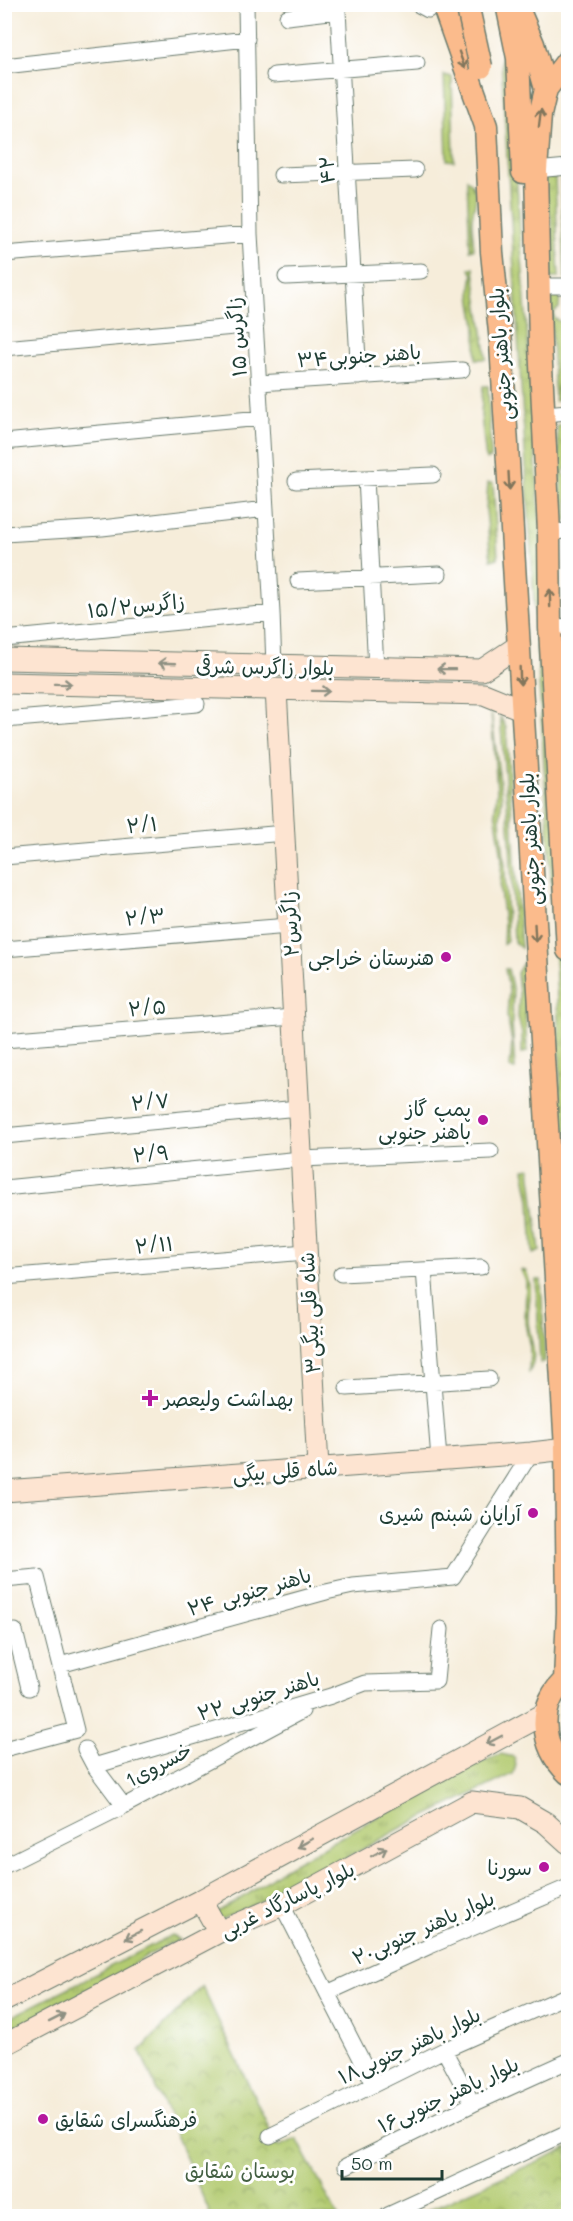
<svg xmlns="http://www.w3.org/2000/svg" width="573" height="2221" font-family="Mali,'Playpen Sans Arabic',sans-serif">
<defs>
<pattern id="grass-tufts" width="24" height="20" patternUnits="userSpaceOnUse" patternTransform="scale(1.5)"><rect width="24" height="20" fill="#b3cb71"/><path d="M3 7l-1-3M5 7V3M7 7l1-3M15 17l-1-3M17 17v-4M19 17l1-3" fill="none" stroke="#91a65e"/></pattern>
<pattern id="park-crowns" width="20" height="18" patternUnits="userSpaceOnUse" patternTransform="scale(1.5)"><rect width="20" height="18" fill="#b3cb71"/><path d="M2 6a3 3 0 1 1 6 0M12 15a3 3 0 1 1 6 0" fill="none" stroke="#91a65e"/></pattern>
</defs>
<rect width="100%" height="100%" fill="#fff"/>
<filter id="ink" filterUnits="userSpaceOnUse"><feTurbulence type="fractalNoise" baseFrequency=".0167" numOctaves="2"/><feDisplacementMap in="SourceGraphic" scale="12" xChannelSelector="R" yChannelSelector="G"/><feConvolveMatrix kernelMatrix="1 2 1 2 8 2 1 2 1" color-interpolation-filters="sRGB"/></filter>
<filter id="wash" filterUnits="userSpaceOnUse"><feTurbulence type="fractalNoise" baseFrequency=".008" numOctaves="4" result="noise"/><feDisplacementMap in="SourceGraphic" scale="24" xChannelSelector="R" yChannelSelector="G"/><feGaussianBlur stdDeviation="1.35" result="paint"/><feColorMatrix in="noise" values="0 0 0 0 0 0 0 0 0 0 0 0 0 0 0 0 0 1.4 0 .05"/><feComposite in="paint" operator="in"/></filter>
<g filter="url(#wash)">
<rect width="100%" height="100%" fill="#f6edda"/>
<path fill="url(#grass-tufts)" stroke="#698452" stroke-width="1.5" d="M508,54l33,481 27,464v218l-8,-94v-57l-7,-154 -52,-856z
M444,75l8,2 2,84 -7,-1z
M541,177l14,1 4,99 -12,2c4,-18 8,-53 2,-70 -3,-12 -6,-19 -8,-32z
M565,178l3,99 -3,1 -4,-99z
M467,179c16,15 6,23 5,41 0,9 1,19 2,29l-4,1z
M474,267c2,32 10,59 12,92h-10c0,-13 1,-27 -1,-40 -3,-16 -6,-28 -2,-44l-3,-6z
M550,295h10l-1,13 -5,4v6l7,4 2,60 -4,2 -2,7 6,5 1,4 -9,1z
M483,386h5l3,72 -5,2 -5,-45z
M563,425l5,40 -5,8 5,6v42h-5l-6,-95z
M488,483h5l5,75 -7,2 -5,-50z
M491,711l11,87 -2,21 5,47 2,62v12l-4,4 1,-21 -4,-33 2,-32 -7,-47 2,-21z
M500,716l6,12 15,220 -7,-6 -4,-103z
M523,963l4,89 -5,1v-19l-4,-17 1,-23 -2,-21z
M505,969h3l5,22 -1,32 3,46 -5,-1 2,-26 -5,-26 2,-26z
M530,1168l10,83 -7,3 -3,-54 -6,-31z
M521,1270l5,1c9,22 1,32 2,51 2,18 11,35 1,50l1,-24 -5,-25 1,-42z
M536,1280h5l4,81 -5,2z
M501,1754l13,3 2,8 -3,9 -112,54 -101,56 -83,37 -3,-7 34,-20 37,-26 177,-98z
M172,1935l8,5 -34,16 -38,27 -103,51v-14z"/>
<path fill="url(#park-crowns)" stroke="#698452" stroke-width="1.5" d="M202,1986l76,161 19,-8 41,77h-127l-71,-165z
M568,2148v68h-154z"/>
</g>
<g filter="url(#ink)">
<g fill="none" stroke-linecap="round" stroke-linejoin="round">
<g stroke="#6a7b6e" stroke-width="17">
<path id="street" d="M246,4l4,230 22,379 2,53
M417,4l11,6
M338,11l21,366
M287,17l51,-6
M4,66l243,-27
M274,75l143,-12
M536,170l32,-3
M281,175l134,-5
M4,254l246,-20
M286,277l135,-6
M538,286h30
M4,348l252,-23
M259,383l203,-13
M544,414l24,-2
M4,442l257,-24
M366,478l10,190
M296,481l137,-6
M549,532l19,-1
M4,534l98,-6 164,-19
M298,581l141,-7
M550,628l18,-2
M4,639l268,-26
M4,720l193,-16
M4,857l280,-24
M4,949l285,-23
M4,1040l289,-23
M4,1136l294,-28
M4,1188l297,-29 190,-8
M424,1270l15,189
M341,1274l140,-7
M4,1277l302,-25
M347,1388l142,-9
M4,1580l33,-3 39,153 -72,19
M4,1633l11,-2 14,57
M60,1665l266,-73 27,-6 100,-9 78,-124
M85,1749l9,17 30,40
M94,1766l237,-70 34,-13 71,-2 5,-52
M4,1866l120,-60 178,-95
M282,1905l92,179
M327,1993l103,-47 138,-59
M444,2050l29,54
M270,2136l174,-86 124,-55
M346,2166l127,-62 95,-43
M388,2215l180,-83"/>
</g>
<g stroke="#6a7b6e" stroke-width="23">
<path id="secondary" d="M4,659l478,11 36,-24
M4,683l480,11 37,15
M276,689l42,778
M4,1491l527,-38 35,-4
M201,1900l18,32
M4,2001l197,-101 345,-187
M4,2045l215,-113 63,-27 190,-103 48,6 26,15 22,20"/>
</g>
<g stroke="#6a7b6e" stroke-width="25">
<path id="primary" d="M443,4l43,122 6,126 9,91 65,1106 2,163 -3,68
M507,4l11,54 5,114
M519,11l14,33 13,45
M568,60l-22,29 -6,26 -4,55 4,174 9,188 1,96 18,322
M568,1678c-32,25 -28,69 0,95"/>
</g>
<use href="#street" stroke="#fff" stroke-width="15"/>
<use href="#secondary" stroke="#fde4d1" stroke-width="21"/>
<use href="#primary" stroke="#fbbb8c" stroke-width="22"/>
<g stroke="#6a7b6e" stroke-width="25" stroke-linecap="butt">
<path id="primary-bridge" d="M467,4l14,63"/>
</g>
<use href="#primary-bridge" stroke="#fbbb8c" stroke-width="22"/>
</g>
<defs><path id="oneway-shaft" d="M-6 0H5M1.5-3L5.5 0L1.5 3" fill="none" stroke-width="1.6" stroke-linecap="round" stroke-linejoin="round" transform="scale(1.5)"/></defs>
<g stroke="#82765c">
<use href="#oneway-shaft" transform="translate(462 60) rotate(70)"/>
<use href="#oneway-shaft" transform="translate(540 118) rotate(-83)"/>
<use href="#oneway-shaft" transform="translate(509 481) rotate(87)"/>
<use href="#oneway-shaft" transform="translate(550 598) rotate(-91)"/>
<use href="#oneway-shaft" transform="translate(520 676) rotate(88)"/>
<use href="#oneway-shaft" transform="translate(535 933) rotate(87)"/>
</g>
<g stroke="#8e9082">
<use href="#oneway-shaft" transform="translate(167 663) rotate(-178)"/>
<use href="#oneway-shaft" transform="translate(446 669) rotate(-179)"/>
<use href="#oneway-shaft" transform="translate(63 684) rotate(1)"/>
<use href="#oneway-shaft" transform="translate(321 691) rotate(1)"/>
<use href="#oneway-shaft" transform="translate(494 1740) rotate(152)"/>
<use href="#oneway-shaft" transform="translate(305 1843) rotate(151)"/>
<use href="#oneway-shaft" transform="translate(379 1852) rotate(-28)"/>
<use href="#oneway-shaft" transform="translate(133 1935) rotate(153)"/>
<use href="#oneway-shaft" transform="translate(57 2018) rotate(-27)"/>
</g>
</g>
<g fill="#b5179e" stroke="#fff" stroke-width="2">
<circle cx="446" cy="957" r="6"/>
<circle cx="483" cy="1120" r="6"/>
<path d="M147 1389h6v6h6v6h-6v6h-6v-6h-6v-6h6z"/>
<circle cx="533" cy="1513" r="6"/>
<circle cx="544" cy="1867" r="6"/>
<circle cx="43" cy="2119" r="6"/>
</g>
<g text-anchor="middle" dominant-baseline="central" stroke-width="6" stroke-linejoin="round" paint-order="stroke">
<g font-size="20" fill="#1f3d34" stroke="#fff">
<text transform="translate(326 170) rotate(-93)">۴۲</text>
<text transform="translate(236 337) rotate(-94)">زاگرس ۱۵</text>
<text transform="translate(500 354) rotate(-94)">بلوار باهنر جنوبی</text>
<text transform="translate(359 355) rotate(-4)">باهنر جنوبی۳۴</text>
<text transform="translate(136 605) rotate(-6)">زاگرس۱۵/۲</text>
<text transform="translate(265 666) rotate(1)">بلوار زاگرس شرقی</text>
<text transform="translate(142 824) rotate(-5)">۲/۱</text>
<text transform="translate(529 839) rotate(-93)">بلوار باهنر جنوبی</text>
<text transform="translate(145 916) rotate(-5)">۲/۳</text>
<text transform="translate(289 924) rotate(-93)">زاگرس۲</text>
<text transform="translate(147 1007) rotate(-5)">۲/۵</text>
<text transform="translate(150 1101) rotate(-5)">۲/۷</text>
<text transform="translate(151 1153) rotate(-5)">۲/۹</text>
<text transform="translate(154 1244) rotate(-5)">۲/۱۱</text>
<text transform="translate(309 1313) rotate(-93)">شاه قلی بیگی۳</text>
<text transform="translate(285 1470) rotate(-4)">شاه قلی بیگی</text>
<text transform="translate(249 1591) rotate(-16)">۲۴ باهنر جنوبی</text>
<text transform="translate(258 1695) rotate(-17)">۲۲ باهنر جنوبی</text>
<text transform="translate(158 1764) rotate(-28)">خسروى1</text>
<text transform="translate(287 1899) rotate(-26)">بلوار پاسارگاد غربی</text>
<text transform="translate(423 1927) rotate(-24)">بلوار باهنر جنوبی۲۰</text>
<text transform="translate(409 2045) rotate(-25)">۱۸بلوار باهنر جنوبی</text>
<text transform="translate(448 2094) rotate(-25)">بلوار باهنر جنوبی۱۶</text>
</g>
<g font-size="20" fill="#1f3d34" stroke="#fff" text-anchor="end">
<text x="434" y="957">هنرستان خراجی</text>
<text x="471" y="1108">پمپ گاز<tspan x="471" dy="23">باهنر جنوبی</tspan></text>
<text x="164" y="1398" text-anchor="start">بهداشت ولیعصر</text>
<text x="521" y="1513">آرایان شبنم شیری</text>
<text x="532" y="1867">سورنا</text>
<text x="55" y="2119" text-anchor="start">فرهنگسرای شقایق</text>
</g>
<g font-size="20" fill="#446043" stroke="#fff">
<text x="240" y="2170">بوستان شقایق</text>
</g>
</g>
<rect width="573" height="2221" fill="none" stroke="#fff" stroke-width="24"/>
<path d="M342 2170v9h100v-9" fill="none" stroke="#1f3d34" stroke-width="3"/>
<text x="351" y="2170" font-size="18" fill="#1f3d34" stroke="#ffffff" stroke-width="4.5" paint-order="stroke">50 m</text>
</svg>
